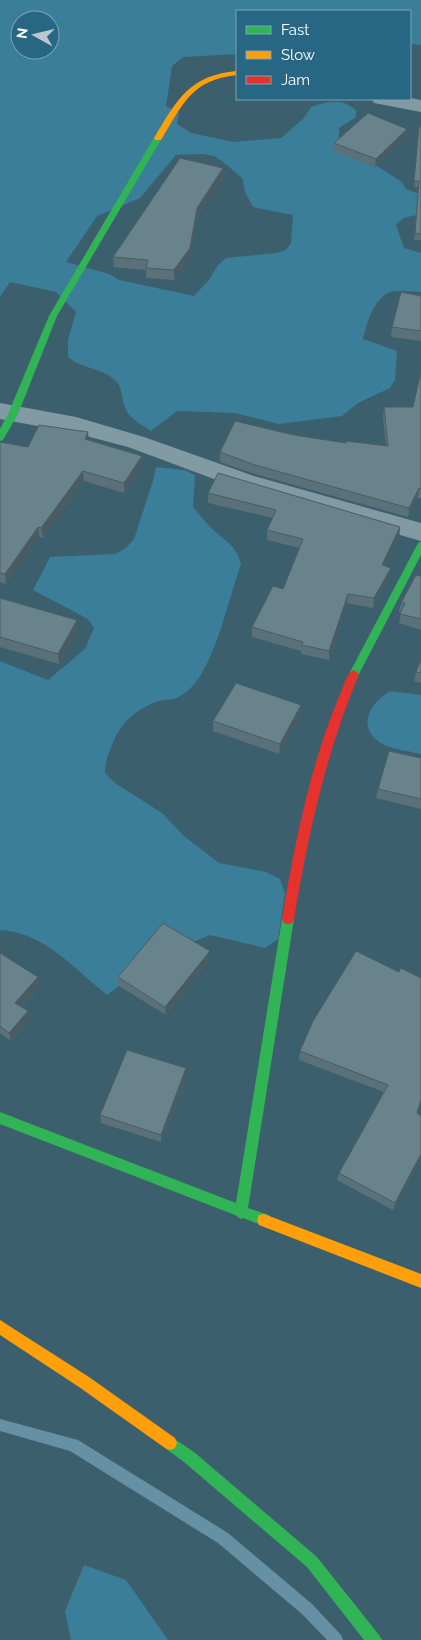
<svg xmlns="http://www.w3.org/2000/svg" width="421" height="1640" font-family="Raleway,sans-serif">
<rect width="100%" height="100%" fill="#3c5f6e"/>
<path fill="#3b7e99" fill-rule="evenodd" d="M0,0h421v45l-11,-1v-33h-173v43l-54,3 -11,9 -6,40 13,7 -2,11 14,9 42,9 48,-4 22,-19 8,-12c16,-5 32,-10 45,4v6l-17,11v17l18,8 45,29 4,7 13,5 2,20 -18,4 -7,7 8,23 17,5v39c-10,0 -27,-4 -35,2 -14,10 -19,29 -23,45l34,12 -2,29 -5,8 -32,15 -16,13 -63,8 -44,-11 -58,-2 -26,20c-9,-6 -22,-13 -26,-23 -3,-8 -3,-20 -8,-26 -13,-14 -35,-13 -49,-25v-17l8,-28 -20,-20 -46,-10 -10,15zM20,20h30v30h-30zM203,154l11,2 8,5 20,17 3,14 8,15 40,8 -2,28 -5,7 -10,3 -50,5 -8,7 -9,15 -15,16 -75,-16 -10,-6 -43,-12 31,-46 43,-18 36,-43z
M156,467l28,3 11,5 -2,32c6,6 10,13 16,19 13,13 28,19 32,38 -13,37 -21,80 -42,114 -6,8 -16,19 -26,21 -5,1 -10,1 -15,2 -21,8 -35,19 -44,39 -5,12 -9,20 -9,33l10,10 47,30 22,23 35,27 47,9 14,7 5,14 -7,46 -13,9 -55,-13 -50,21 -53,39c-32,-26 -64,-63 -107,-65v-269l48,19 37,-31 9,-21 -6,-9 -55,-29 17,-33 65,-3 11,-6 8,-9 19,-58z
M390,691l31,4v59c-12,-3 -32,-5 -42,-12 -23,-18 -8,-39 11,-51z
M84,1565l42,15 42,60h-97l-6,-29z"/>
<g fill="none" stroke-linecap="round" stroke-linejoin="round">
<path fill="#6691a4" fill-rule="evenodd" d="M0,1419l78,21 150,93 84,71 29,31 2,5h-16l-25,-26 -84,-71 -148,-92 -70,-20z"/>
<path fill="#829aa4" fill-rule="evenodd" d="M410,98l11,2v12l-47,-9 -2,-4z
M0,403l76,14 68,20 110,39 167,47v18l-183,-53 -110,-41 -53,-14 -75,-14z"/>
<path fill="#30b455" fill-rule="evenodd" d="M155,136l7,2 -105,178 -39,98 -15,26 -3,1v-12l8,-15 41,-98z
M421,542v13l-62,119 -1,3h-8l-1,-3 69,-131z
M288,914l4,1 2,4 -46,289 21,7 2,5 -2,5 -5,1 -21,-8 -2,1 -6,-4 -235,-91v-12l236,91 46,-284 2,-4z
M170,1436l24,16 123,105 62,78 3,5h-18l-57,-73 -123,-105 -19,-14 -2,-5 2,-5z"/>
<path fill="#ff9f0a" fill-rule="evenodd" d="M237,71v4c-46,5 -54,29 -76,65h-6l-1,-2c23,-38 35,-63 83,-67z
M264,1214l157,60v14l-162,-63 -2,-5 2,-5z
M0,1320l89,57 86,61 2,5 -2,5 -5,2 -5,-2 -86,-61 -79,-52z"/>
<path fill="#e5322d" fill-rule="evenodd" d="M354,670l5,4c-33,79 -51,161 -65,245l-2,4 -4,1 -4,-1 -2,-4c13,-77 28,-155 59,-227 3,-7 6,-20 13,-22z"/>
</g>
<path fill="#5a7179" d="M419,126l2,1v113h-7l4,-53h-4z
M407,129l-1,8 -31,30 -42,-16 1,-8z
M223,178l-26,40 -7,40 -16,22 -28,-2v-8l-32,-3 -1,-10z
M421,296v45l-30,-4 1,-10z
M421,371v127h-4l-9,19 -153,-43 -35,-12v-10l74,-17 52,8 40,3 -3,-29 1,-10h29z
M89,440l53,16v10l-18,27 -40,-12 -41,57 -3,-1 -34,47 -6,-2v-140l28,5z
M208,493l192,34 -1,10 -14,29 5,11 -17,31 -26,-5 -18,57 -28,-6v-3l-49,-14v-10l31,-38 17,-41 -33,-8v-10l6,-12 -65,-15z
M421,576v54l-22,-7 2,-10 -2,-1 2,-9z
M0,598l78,32 -19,34 -59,-17z
M421,659v24l-7,-2 2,-9z
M301,705l-1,10 -21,39 -66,-23v-10z
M421,758v51l-45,-11 2,-9z
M210,951v9l-44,55 -47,-29 -1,-9z
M356,951l61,163 4,2v42l-28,52 -56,-30 2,-7 45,-81 -85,-32 1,-9z
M0,953l39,33 -18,21 7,4 2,8 -19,22 -11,-8z
M187,1077l-26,65 -60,-19 -1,-8z"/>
<path fill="#4a5c63" d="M407,129l-1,8 -31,30 1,-8z
M223,168v10l-26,40 -7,40 -16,22v-10l23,-62z
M88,432l1,9 -4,-2z
M142,456v10l-18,27v-10z
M83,471l1,10 -41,57 -2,-10z
M419,488l-2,10 -9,19 1,-9z
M38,527l2,10 -34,47 -1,-10z
M400,527l-1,10 -18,38 1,-10z
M391,568l-1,9 -17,31 1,-10z
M348,594l-1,9 -18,57v-9z
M77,620l1,10 -19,34 -1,-10z
M301,705l-1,10 -21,39 1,-10z
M210,951v9l-44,55 -1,-8z
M38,977l1,9 -22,25 -2,-8z
M28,1011l2,8 -19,22 -2,-8z
M186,1068l1,9 -26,65v-7z
M421,1154v4l-28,52 2,-7z"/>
<path fill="#69838d" stroke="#4a5c63" d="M368,113l39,16 -31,30 -42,-16z
M419,126l2,1v107l-6,-1 4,-52h-5z
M180,158l43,10 -26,40 -7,40 -16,22 -28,-2 2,-8 -35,-3z
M401,292l20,4v35l-29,-4z
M421,371v118l-2,-1 -10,20 -154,-43 -35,-13 15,-31 59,14 52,8v-2l42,5 -4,-39h29z
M39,425l49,7 -3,7 57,17 -18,27 -41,-12 -42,57 -3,-1 -33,47 -5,-1v-131l28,5z
M218,473l182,54 -18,38 9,3 -17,30 -26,-4 -19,57 -27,-6 1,-3 -51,-15 21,-41 10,3 20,-50 -36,-9 9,-20 -68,-17z
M416,575l5,1v43l-21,-5 5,-11h-4z
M0,598l77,22 -19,34 -58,-17z
M421,659v14l-5,-1z
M236,683l65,22 -21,39 -67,-23z
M389,751l32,7v41l-43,-10z
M163,923l47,28 -45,56 -47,-30z
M356,951l43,21 2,-4 20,10v122l-4,13 4,3v38l-26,49 -56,-30 49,-88 -88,-34 13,-30z
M0,953l38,24 -23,26 13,8 -19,22 -9,-7z
M127,1050l59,18 -25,67 -61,-20z"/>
<rect x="236" y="10" width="175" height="90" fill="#276783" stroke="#7da4b5"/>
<rect x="246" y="26" width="25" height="8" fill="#30b455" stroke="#7da4b5"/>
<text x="281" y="35" font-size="15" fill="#ffffff">Fast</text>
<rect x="246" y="51" width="25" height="8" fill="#ff9f0a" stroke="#7da4b5"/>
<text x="281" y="60" font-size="15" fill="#ffffff">Slow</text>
<rect x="246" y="76" width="25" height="8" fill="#e5322d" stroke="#7da4b5"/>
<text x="281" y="85" font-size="15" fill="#ffffff">Jam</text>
<g transform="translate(35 35) rotate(278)"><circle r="24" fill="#276783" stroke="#7da4b5"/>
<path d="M0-4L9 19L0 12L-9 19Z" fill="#bbc7cc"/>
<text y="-8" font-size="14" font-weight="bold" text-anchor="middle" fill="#ffffff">N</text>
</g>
</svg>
